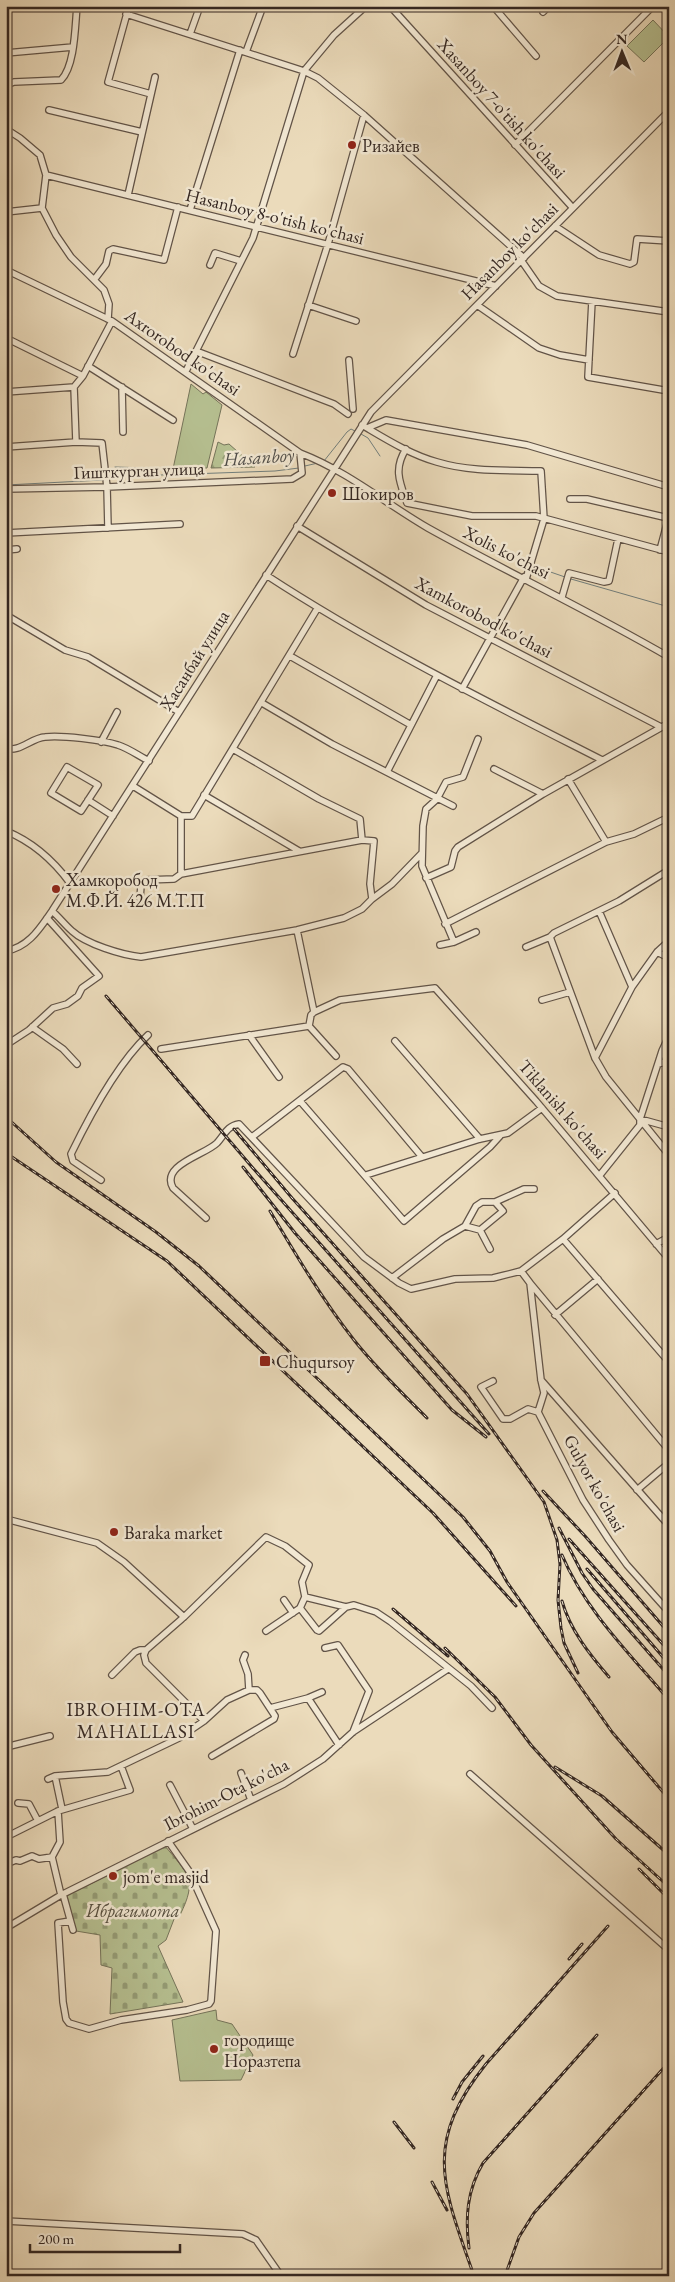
<svg xmlns="http://www.w3.org/2000/svg" width="675" height="2282" font-family="'EB Garamond',serif">
<defs>
<pattern id="forest-firs" width="22" height="20" patternUnits="userSpaceOnUse" patternTransform="scale(1.25)"><rect width="22" height="20" fill="#b6c091"/><path d="M5 1l3.5 6h-7zM16 11l3.5 6h-7z" fill="#959c76"/></pattern>
<pattern id="cemetery-stones" width="16" height="16" patternUnits="userSpaceOnUse" patternTransform="scale(1.25)"><rect width="16" height="16" fill="#b6c091"/><path d="M2 7V4a2 2 0 0 1 4 0v3zM10 15v-3a2 2 0 0 1 4 0v3z" fill="#959c76"/></pattern>
</defs>
<rect width="100%" height="100%" fill="#ebdbbb"/>
<filter id="stains"><feTurbulence type="fractalNoise" baseFrequency=".004" numOctaves="4"/><feColorMatrix values="0 0 0 0 .2 0 0 0 0 .09 0 0 0 0 .02 0 0 0 .5 -.17"/></filter>
<radialGradient id="worn" r=".72"><stop offset=".6" stop-color="#630" stop-opacity="0"/><stop offset="1" stop-color="#630" stop-opacity=".3"/></radialGradient>
<path fill="#b6c091" stroke="#75745a" d="M653,20l16,17 -25,25 -17,-16z
M191,384l12,10 3,-2 16,13 -15,63 -34,1z
M216,2010l1,10 15,4 21,31 -12,25 -61,1 -8,-61z"/>
<path fill="url(#forest-firs)" stroke="#75745a" d="M218,442l6,3 5,-1 26,23 -44,1z"/>
<path fill="url(#cemetery-stones)" stroke="#75745a" d="M165,1846c23,28 33,33 15,69l-4,-1 -10,26 -8,6 25,56 -73,12 2,-46 -11,-3 -1,-30 -24,-4 -9,-35z"/>
<g fill="none" stroke-linecap="round" stroke-linejoin="round">
<path stroke="#727f7d" stroke-width="1" d="M361,434l7,4 12,18
M324,461l23,-29 4,-3 4,2
M305,466l13,-3
M115,467l33,1 13,7 114,-4 24,-3
M6,485l97,-5
M536,567l29,10
M571,579l98,28"/>
<g stroke="#625448" stroke-width="8">
<path id="minor" d="M129,6l-21,76 43,12
M390,6l182,201
M493,6l43,50
M543,12l6,-6
M126,14l178,57 14,7 46,37 160,143
M190,34l10,-28
M246,52l17,-46
M6,53l67,-6
M6,85l8,-3 47,-2c14,-14 14,-53 16,-74
M49,110l93,22
M6,129l14,9 20,17 6,20 -4,33 14,27 15,22 33,33 5,14 -1,15
M515,145l138,-139
M46,175l450,111
M128,195l27,-118
M190,210l50,-160
M6,212l36,-4
M555,226l44,29 31,9 4,-2 3,-23 32,2
M521,260l18,26 18,10 112,16
M210,265l5,-12 26,8
M6,270l106,51 188,132c47,18 85,50 128,75 79,44 162,83 241,129
M94,280l12,-16 3,-13 4,-2 51,11 14,-53
M592,301l-4,76 81,14
M308,305l48,16
M477,305l62,43 21,7 29,5
M6,338l77,38
M196,351l138,53 14,10
M293,354l35,-110 36,-129
M349,360l4,49
M88,366l85,54
M186,371l67,-133 51,-167 30,-36 32,-29
M122,387l1,45
M6,392l68,-5
M362,425l5,3 19,-8 141,25 142,42
M367,428c22,13 45,27 70,34 33,10 70,8 104,9l3,48 -18,60
M76,442l-2,-55 9,-11 29,-55
M6,447l70,-5 26,1 5,44 1,41
M406,449c-13,20 -6,34 1,54l65,13h64l133,36
M6,489l101,-2 185,-8 10,-6 -2,-20
M570,499h17l81,19
M297,526l129,79 235,122
M6,533l174,-9
M6,550l11,-1
M660,550l9,-34
M266,575c107,70 222,127 336,185
M562,597l7,-24 35,9 5,-1 9,-42
M6,615l59,35 23,7 91,55
M290,656l121,69
M462,689l62,-112
M262,703l70,41 121,62
M101,742l16,-30
M6,748c13,5 25,-10 39,-11 16,-2 58,3 73,8 10,3 21,11 31,16
M233,749l86,50 41,20 2,21
M67,767l31,18 -17,26 -30,-18z
M494,769l49,25
M387,772l50,-97
M568,779l38,63
M133,786l48,30h11l125,-207
M204,795l95,56
M88,800l25,16
M181,816v58l181,-34 12,1 -4,43 2,15
M6,831c27,11 47,29 64,52
M669,870l-50,31 -65,32 -4,4 45,121 11,19 63,78
M426,878l25,-11 4,-16 3,-4 85,-53 126,-71
M140,899l1,-14 4,-5 29,-1 7,-5
M52,911c7,6 13,14 20,20 14,13 50,24 69,26l156,-27 47,-12 18,-9 10,-10 20,-15 30,-31
M445,924l161,-82 28,-8 35,-17
M297,930l17,82
M476,932l-22,10 -32,-76 1,-40 3,-17 11,-10 9,-17 17,-5 15,-38
M440,945l14,-3
M526,947l24,-10
M6,951c23,-4 34,-23 46,-40l319,-499 298,-301
M657,952l12,6
M632,987l25,-35 12,-11
M542,1000l28,-8
M32,1027l31,22 14,15
M249,1035l30,42
M395,1041l85,98
M6,1045l23,-15 24,-22 14,-4 11,-8 4,-8 17,-12 -52,-58
M161,1049l148,-23
M336,1056l-27,-30 2,-11 3,-3 26,-12 95,-12 101,113 133,158
M595,1058l37,-71 -33,-76
M658,1064l11,-3
M300,1101l104,120 86,-74 10,-11
M640,1119l29,8
M252,1137l91,-70 5,2 74,88
M366,1175l114,-36 28,-6 34,-25
M600,1175l40,-50v-6l22,-68 7,-15
M101,1180l-28,-19 -2,-7c18,-37 47,-91 77,-119
M206,1218l-33,-30c-13,-23 32,-33 44,-45 8,-9 10,-17 22,-19l125,133 35,26 12,6 44,-10 38,-1 28,-7 42,-32 52,-46
M465,1226l15,4 10,19
M480,1230l23,-19 -8,-9
M563,1239l106,123
M656,1244l13,-7
M521,1271l9,12 11,97 3,13 -6,19
M392,1278l51,-39 22,-13 11,-20 6,-4h13l29,-13h10
M530,1283l139,167
M555,1315l43,-36
M541,1380l124,141
M493,1381l-12,6 22,32h7l18,-10 10,3
M538,1412l45,88 26,40 18,25 42,47
M637,1490l32,-27
M6,1519l91,24 27,19 60,55
M284,1600l9,13
M300,1608l17,22 2,1 27,-24
M266,1631l34,-23 5,-11
M325,1648l13,-3 31,46 -16,41
M112,1675l23,-23 5,-2h6
M308,1698l31,47
M270,1708l38,-10 14,-6
M204,1721l-58,-58 -2,-8 2,-5 38,-33 82,-80 19,9 24,19 -7,17 3,15 41,10 8,-2 22,7 15,10 80,64 21,22
M6,1747l44,-11
M212,1756l62,-37 1,-3 -15,-23 -3,-3h-8
M241,1773l10,27
M470,1774l199,176
M55,1776l7,33
M48,1779l7,-3 53,-4 71,-34 25,-17 23,-21 22,-10 -1,-16 -5,-14 2,-5
M170,1785l23,44
M18,1803l11,1 9,17
M58,1811l2,31 -8,15 9,38
M6,1837l52,-26 72,-21 -9,-24
M6,1864l10,-4 4,1 12,-5 7,3 13,-2
M63,1894l10,36
M70,1921l-12,2 5,79 3,17 3,4 20,6 32,-9 66,-10 22,-6 2,-3 5,-70 -27,-60 -21,-30
M6,1928l55,-33 223,-111 39,-25 30,-27 95,-63
M6,2221l237,13 13,6 25,36"/>
</g>
<use href="#minor" stroke="#f2e8d3" stroke-width="5.5"/>
<g stroke="#342722" stroke-width="3">
<path id="rail" d="M106,996l146,171 237,267
M6,1117l50,45 100,70 43,34 264,251 27,34 17,31 105,150 57,67
M234,1129l58,69 175,196 77,108 13,38 3,24 -2,36 3,28 3,15 14,30
M6,1153l161,108 266,252 83,93
M243,1167l52,66 157,177 34,27
M270,1211c26,44 52,88 84,129 22,28 48,53 73,78
M543,1491l42,45 84,97
M559,1528l23,45 11,16 76,87
M569,1539l100,112
M562,1555c23,55 68,99 107,145
M587,1569l82,95
M562,1601c8,29 28,54 47,76
M393,1609l55,47
M445,1648l50,49 36,48 85,94 53,48
M555,1767l47,29 67,59
M639,1869l30,30
M569,1959l13,-15
M453,2099l9,-17 21,-26
M394,2122l20,26
M432,2182l15,28
M469,2248c-4,-30 -2,-58 14,-85l114,-128
M474,2276c-31,-89 -52,-132 12,-212l122,-138
M505,2276l14,-39 15,-24 135,-151"/>
</g>
<use href="#rail" stroke="#f2e8d3" stroke-width="1" stroke-dasharray="4" stroke-linecap="butt"/>
</g>
<g fill="#8f2418" stroke="#f2e8d3" stroke-width="2">
<circle cx="352" cy="145" r="5"/>
<circle cx="332" cy="493" r="5"/>
<circle cx="56" cy="889" r="5"/>
<rect x="259" y="1355" width="12" height="12" rx="2.5"/>
<circle cx="114" cy="1532" r="5"/>
<circle cx="113" cy="1876" r="5"/>
<circle cx="214" cy="2049" r="5"/>
</g>
<g text-anchor="middle" dominant-baseline="central" stroke-width="5" stroke-linejoin="round" paint-order="stroke">
<g font-size="18" fill="#342722" stroke="#f2e8d3">
<text transform="translate(502 108) rotate(48)">Xasanboy 7-o'tish ko'chasi</text>
<text transform="translate(275 216) rotate(14)">Hasanboy 8-o'tish ko'chasi</text>
<text transform="translate(509 251) rotate(-45)">Hasanboy ko'chasi</text>
<text transform="translate(183 352) rotate(35)">Axrorobod ko'chasi</text>
<text transform="translate(139 470) rotate(-2)">Гишткурган улица</text>
<text transform="translate(507 552) rotate(27)">Xolis ko'chasi</text>
<text transform="translate(484 617) rotate(28)">Xamkorobod ko'chasi</text>
<text transform="translate(194 660) rotate(-58)">Хасанбай улица</text>
<text transform="translate(563 1109) rotate(49)">Tiklanish ko'chasi</text>
<text transform="translate(595 1483) rotate(61)">Gulyor ko'chasi</text>
<text transform="translate(226 1794) rotate(-27)">Ibrohim-Ota ko'cha</text>
</g>
<g font-size="18" fill="#342722" stroke="#f2e8d3" text-anchor="start">
<text x="362" y="145">Ризайев</text>
<text x="342" y="493">Шокиров</text>
<text x="66" y="879">Хамкоробод<tspan x="66" dy="21">М.Ф.Й. 426 М.Т.П</tspan></text>
<text x="276" y="1361">Chuqursoy</text>
<text x="124" y="1532">Baraka market</text>
<text x="123" y="1876">jom'e masjid</text>
<text x="224" y="2039">городище<tspan x="224" dy="21">Норазтепа</tspan></text>
</g>
<g font-size="18" font-style="italic" fill="#544d3e" stroke="#f2e8d3">
<text x="133" y="1910">Ибрагимота</text>
</g>
<g font-size="19" font-style="italic" fill="#4e4c48" stroke="#f2e8d3">
<text transform="translate(259 457) rotate(-4)">Hasanboy</text>
</g>
<g font-size="19" letter-spacing="1" fill="#342722" stroke="#f2e8d3">
<text x="136" y="1709">IBROHIM-OTA<tspan x="136" dy="22">MAHALLASI</tspan></text>
</g>
</g>
<rect width="675" height="2282" fill="none" stroke="#ebdbbb" stroke-width="25"/>
<rect x="8" y="8" width="660" height="2267" fill="none" stroke="#342722" stroke-width="2.5"/>
<rect x="12" y="12" width="650" height="2257" fill="none" stroke="#342722"/>
<g transform="translate(622 52) rotate(359)" stroke="#f2e8d3" stroke-width="4" paint-order="stroke">
<path d="M0-4L9 19L0 12L-9 19Z" fill="#342722"/>
<text y="-8" font-size="14" font-weight="bold" text-anchor="middle" fill="#342722">N</text>
</g>
<path d="M30 2244v8h150v-8" fill="none" stroke="#342722" stroke-width="2.5"/>
<text x="38" y="2244" font-size="15" fill="#342722" stroke="#f2e8d3" stroke-width="4" paint-order="stroke">200 m</text>
<rect width="100%" height="100%" filter="url(#stains)"/>
<rect width="100%" height="100%" fill="url(#worn)"/>
</svg>
